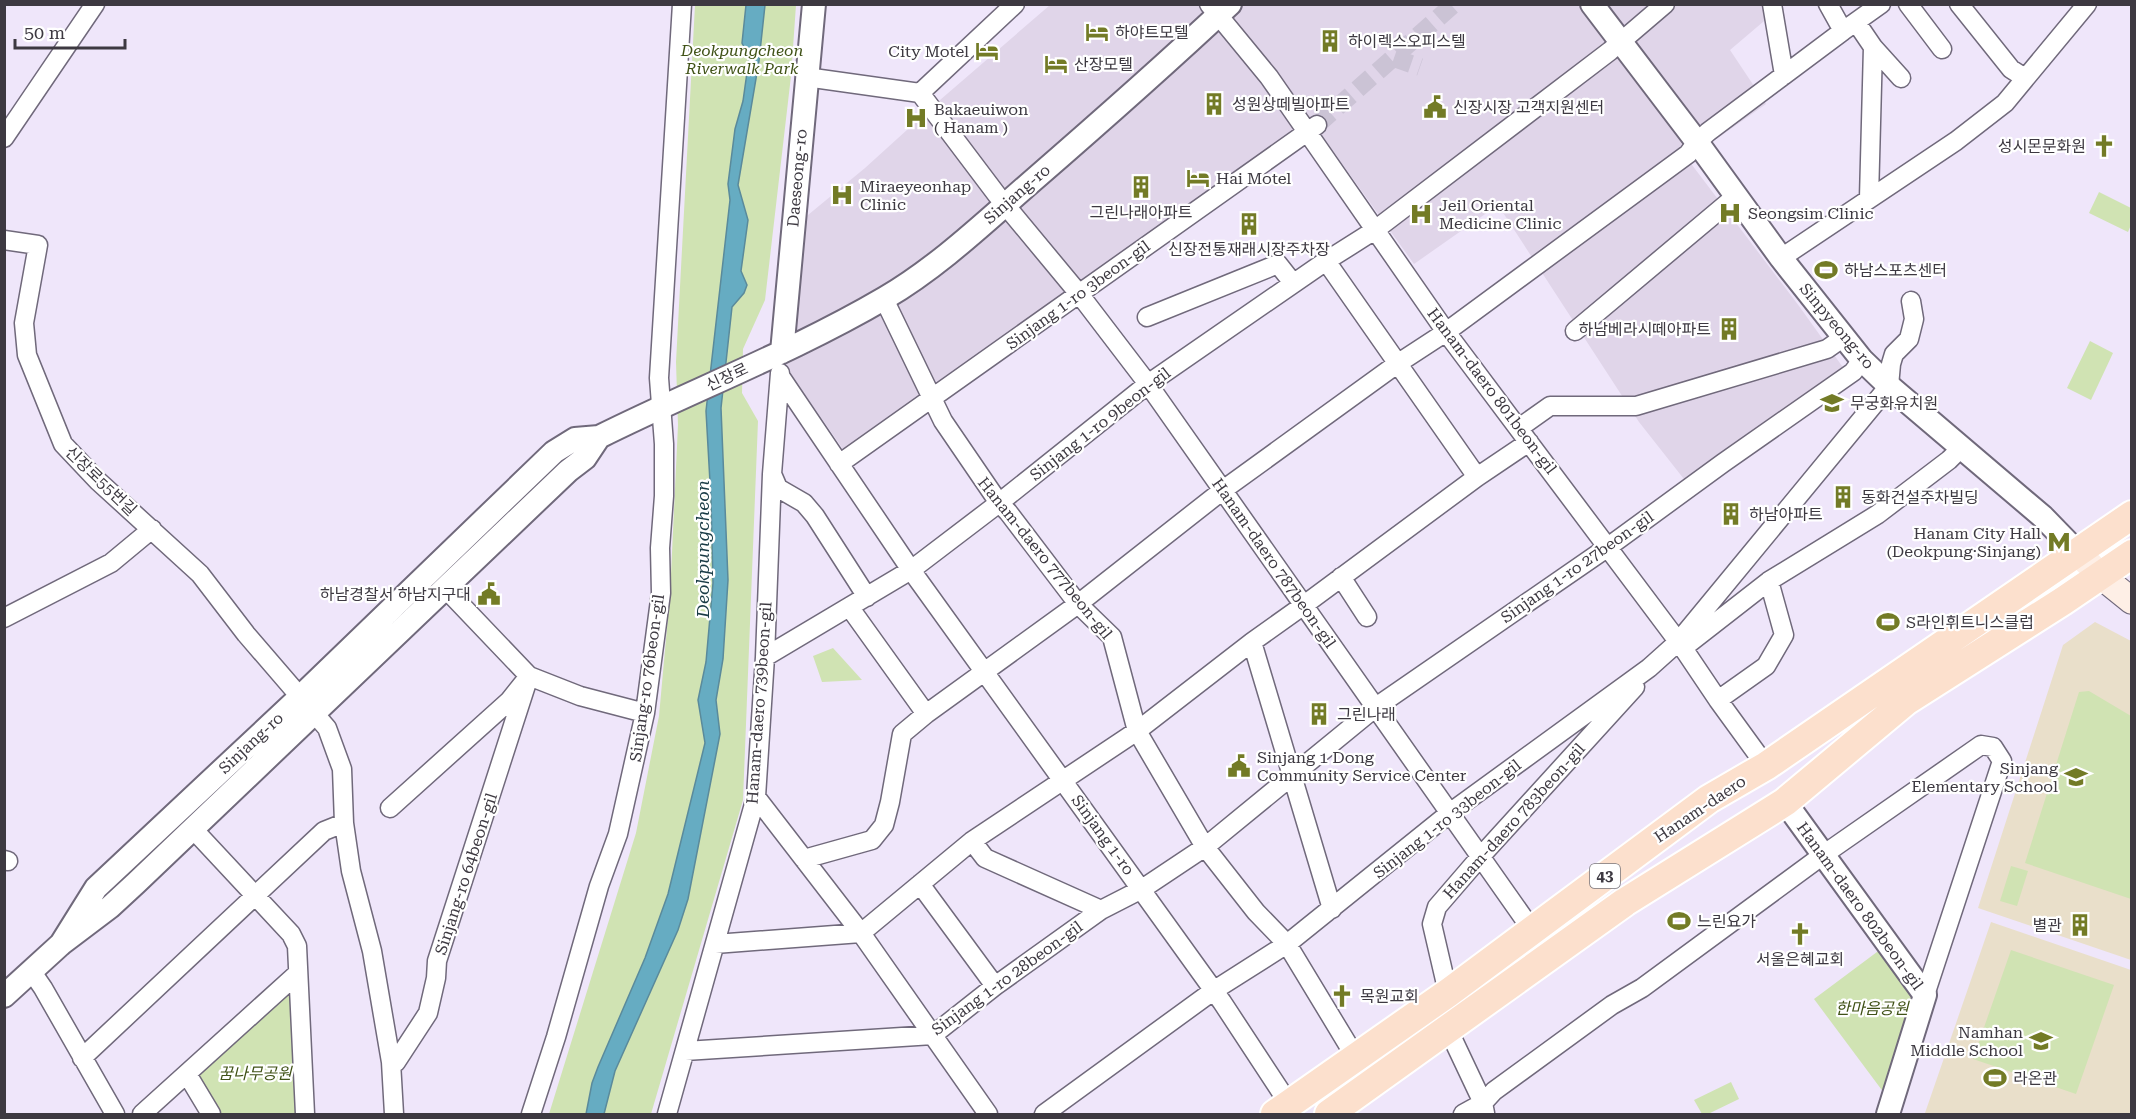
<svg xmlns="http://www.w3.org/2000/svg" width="2136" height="1119" font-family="'Roboto Serif','Noto Sans KR',serif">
<rect width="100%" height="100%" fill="#efe6fa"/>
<path fill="#e0d5e9" d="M1784,4l-54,46 36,54 -51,36 -26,21 110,145 48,67 -156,115 -52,-66 -141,-217 -84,59 -94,-131 -475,319 -69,-99 15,-124 74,-61 75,-68 110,-95z"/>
<path fill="#e9dfca" d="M2095,622l36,19v319l-153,-52 85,-263z
M1991,922l140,48v144h-201l-5,-1z"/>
<path fill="#d0e3b3" d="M695,5h101l-5,71 -26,224 -22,49 -1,44 16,28 -15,379 -92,314h-102l87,-281 23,-117 11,-121 8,-170 -2,-63z
M2099,192l32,16v17l-3,7 -39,-19z
M2090,341l23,12 -22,47 -24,-12z
M833,648l29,32 -40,2 -9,-26z
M2089,691l42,25v183l-106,-36 54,-171z
M2011,866l17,5 -11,35 -17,-5z
M1881,949l36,50 -30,98 -73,-98z
M2011,950l103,35 -38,109 -103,-35z
M284,988l10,4 5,122h-78l-22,-37 2,-11z
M1731,1082l8,17 -31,15h-6l-8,-14z"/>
<path fill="#66acc2" stroke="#5a8a9b" stroke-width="1.5" d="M746,5h19l-6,56 -21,124 10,35 -7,51 6,14 -3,8 -12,14 -11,101 7,172 -5,79 -7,41 4,34 -32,165 -10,31 -63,141 -11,43h-18l6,-31 6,-16 47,-109 23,-64 37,-151 -7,-43 8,-38 7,-79 -2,-83 -5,-89 24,-211 -2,-16 7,-55 8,-28 6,-43 -7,-15z"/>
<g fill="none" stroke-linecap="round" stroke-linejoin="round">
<path stroke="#cbc3d5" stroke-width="18" stroke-dasharray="18 9" stroke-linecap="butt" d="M1394,58l26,9
M1317,125l137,-121"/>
<g stroke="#70697b" stroke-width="21">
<path id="minor" d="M1209,4l60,73 177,255 237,316 35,52 48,66
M1772,4l12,71
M1828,4l15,27
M1908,4l34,45
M1959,4l52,65 14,9
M1856,22l17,25 -4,151
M1873,47l28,31
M806,77l114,16 95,-89
M920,93l77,102 83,100 68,89 384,546
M4,138l91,-134
M4,240l34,5 -14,78 3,32 36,89 35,37 102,93 46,60 81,94 15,41 2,54 7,48 21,80 19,111 3,52
M1781,258l175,-117 49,-38 82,-99
M1326,261l151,216
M884,299l59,122 56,82 9,9 70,92 34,33 25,94 68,116 51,65 31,32 69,114
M1147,317l131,-53 15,19
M1575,331l161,-135
M780,376l131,194 311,432 67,102
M1519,428l31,-22h86l191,-57 17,-12
M839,464l478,-339
M772,474l6,14 26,15 11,13 52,81
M1341,577l26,40
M850,608l76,106
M4,618l107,-55 41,-34
M1252,642l80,267
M1683,648l86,-67 109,-67 71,-54 13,-13
M765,657l146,-87 88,-67 149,-119 178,-123 49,-31 235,-179 55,-47
M1718,700l48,-34 18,-31 -15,-54
M756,797l105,136 127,181
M390,808l119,-107 20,-25 51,20 65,17
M193,829l98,105 6,12 8,168
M972,841l13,17 116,52
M804,859l68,-19 12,-15 6,-23 12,-68 24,-20 152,-110 145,-114 174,-126 49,-32 242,-178 9,-12 11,-10 135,-101 38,-27
M4,860l4,1
M920,884l75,102
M715,944l146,-11 111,-92 165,-110 115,-89 52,-37 173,-128 52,-35
M32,972l11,16 72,126
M685,1051l248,-16 62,-49 106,-76 41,-21 63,-42 171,-140 232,-160 115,-84 130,-91 9,-12
M82,1058l242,-227 20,-8
M391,1062h5l32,-49 8,-35 1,-17 92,-285 -84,-88
M187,1074l24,40
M1485,1113l-2,-10 -35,-74v-36l-16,-69 5,-17 44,-51 154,-169
M142,1114l156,-141
M531,1114l25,-77 43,-151 19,-52 27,-121 16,-120 -1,-45 4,-52v-52l-5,-66 23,-374
M667,1114l89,-317 9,-140 7,-183 8,-101
M1044,1114l169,-123 74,-47 164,-132 198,-144 29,-26 211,-256 2,-22 3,-10 15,-15 5,-20 -3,-18
M1463,1114l20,-11 11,-12 118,-86 30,-17 181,-133 158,-110 12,2 9,14 -77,234"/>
</g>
<g stroke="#70697b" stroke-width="26">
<path id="tertiary" d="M1592,4l105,138 84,116 81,102 27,26 154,131 35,36
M782,352l32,-348
M1785,802l140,193 -37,119
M61,944l35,-56 204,-191 254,-245 21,-13 24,-2c94,-47 194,-85 286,-139 53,-31 99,-75 145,-115 68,-59 135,-118 200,-179
M4,996l57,-52 49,-37 26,-24 432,-412 17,-13 14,-21"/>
</g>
<g stroke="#70697b" stroke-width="28">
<path id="secondary" d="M2078,553l23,23 31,25"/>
</g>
<g stroke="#fff" stroke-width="32">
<path id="primary" d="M1275,1114l173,-121 261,-194 57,-33 366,-251
M1329,1114l296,-212 160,-100 121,-101 157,-100 69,-47"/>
</g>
<use href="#minor" stroke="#fff" stroke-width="18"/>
<use href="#tertiary" stroke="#fff" stroke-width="22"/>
<use href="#secondary" stroke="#feefe6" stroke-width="26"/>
<use href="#primary" stroke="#fce0cd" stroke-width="28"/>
</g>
<defs>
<g id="hotel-bare" transform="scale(1.8)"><path d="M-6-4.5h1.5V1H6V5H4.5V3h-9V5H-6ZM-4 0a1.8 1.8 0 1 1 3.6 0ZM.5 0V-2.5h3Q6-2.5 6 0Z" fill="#737b26" stroke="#fff" stroke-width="2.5" paint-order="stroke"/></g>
<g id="building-bare" transform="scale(1.8)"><path d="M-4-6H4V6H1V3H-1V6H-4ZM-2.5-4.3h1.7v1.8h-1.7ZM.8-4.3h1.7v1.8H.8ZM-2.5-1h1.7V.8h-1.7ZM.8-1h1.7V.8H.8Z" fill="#737b26" stroke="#fff" stroke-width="2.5" paint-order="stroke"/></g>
<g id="civic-bare" transform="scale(1.8)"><path d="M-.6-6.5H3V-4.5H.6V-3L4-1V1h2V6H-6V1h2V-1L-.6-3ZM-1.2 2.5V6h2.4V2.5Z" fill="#737b26" stroke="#fff" stroke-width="2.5" paint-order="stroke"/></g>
<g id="hospital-bare" transform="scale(1.8)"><path d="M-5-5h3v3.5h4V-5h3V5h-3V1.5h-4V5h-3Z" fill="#737b26" stroke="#fff" stroke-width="2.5" paint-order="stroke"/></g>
<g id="church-bare" transform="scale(1.8)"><path d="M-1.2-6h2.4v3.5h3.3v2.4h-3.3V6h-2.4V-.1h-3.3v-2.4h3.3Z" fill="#737b26" stroke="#fff" stroke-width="2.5" paint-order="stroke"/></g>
<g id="stadium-bare" transform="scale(1.8)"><path d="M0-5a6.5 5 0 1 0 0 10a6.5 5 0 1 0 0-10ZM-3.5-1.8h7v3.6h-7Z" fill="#737b26" stroke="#fff" stroke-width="2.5" paint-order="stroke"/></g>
<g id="school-bare" transform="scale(1.8)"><path d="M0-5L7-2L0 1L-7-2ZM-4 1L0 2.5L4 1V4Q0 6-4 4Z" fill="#737b26" stroke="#fff" stroke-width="2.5" paint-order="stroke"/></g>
<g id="metro-bare" transform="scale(1.8)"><path d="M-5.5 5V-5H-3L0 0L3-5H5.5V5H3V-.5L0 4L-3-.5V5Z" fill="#737b26" stroke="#fff" stroke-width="2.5" paint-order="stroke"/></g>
</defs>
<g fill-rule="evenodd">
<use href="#hotel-bare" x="1097" y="32"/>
<use href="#building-bare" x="1330" y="41"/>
<use href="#hotel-bare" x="987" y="51"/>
<use href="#hotel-bare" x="1056" y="64"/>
<use href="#building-bare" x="1214" y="104"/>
<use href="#civic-bare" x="1435" y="107"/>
<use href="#hospital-bare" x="916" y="118"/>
<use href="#church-bare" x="2104" y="146"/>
<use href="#hotel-bare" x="1198" y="178"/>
<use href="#building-bare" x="1141" y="187"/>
<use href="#hospital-bare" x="842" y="195"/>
<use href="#hospital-bare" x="1730" y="213"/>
<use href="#hospital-bare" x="1421" y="214"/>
<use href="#building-bare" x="1249" y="224"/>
<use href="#stadium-bare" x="1826" y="270"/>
<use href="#building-bare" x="1729" y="329"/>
<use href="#school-bare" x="1832" y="403"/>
<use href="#building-bare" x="1843" y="497"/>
<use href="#building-bare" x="1731" y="514"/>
<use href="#metro-bare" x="2059" y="542"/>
<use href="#civic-bare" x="489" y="594"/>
<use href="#stadium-bare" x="1888" y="622"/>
<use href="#building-bare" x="1319" y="714"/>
<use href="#civic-bare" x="1239" y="766"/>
<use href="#school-bare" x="2076" y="777"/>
<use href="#stadium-bare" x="1679" y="921"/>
<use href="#building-bare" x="2080" y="925"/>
<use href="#church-bare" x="1800" y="934"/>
<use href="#church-bare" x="1342" y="996"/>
<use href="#school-bare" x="2041" y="1041"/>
<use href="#stadium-bare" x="1995" y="1078"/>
</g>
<g text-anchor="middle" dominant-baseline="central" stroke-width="4.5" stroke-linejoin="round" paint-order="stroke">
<rect fill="#fff" stroke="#77747a" stroke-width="1.5" x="1590" y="864" width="30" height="24" rx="4.5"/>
<g font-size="15" font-weight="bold" fill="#3d3941">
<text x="1605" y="876">43</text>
</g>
<g font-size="16" fill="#3d3941" stroke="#fff" text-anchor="start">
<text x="1115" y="32">하야트모텔</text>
<text x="1348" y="41">하이렉스오피스텔</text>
<text x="969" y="51" text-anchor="end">City Motel</text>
<text x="1074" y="64">산장모텔</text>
<text x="1232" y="104">성원상떼빌아파트</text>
<text x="1453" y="107">신장시장 고객지원센터</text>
<text x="934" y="109">Bakaeuiwon<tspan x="934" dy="18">( Hanam )</tspan></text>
<text x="2086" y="146" text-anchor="end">성시몬문화원</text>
<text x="1216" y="178">Hai Motel</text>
<text x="860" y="186">Miraeyeonhap<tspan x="860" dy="18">Clinic</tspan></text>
<text x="1439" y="205">Jeil Oriental<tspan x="1439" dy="18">Medicine Clinic</tspan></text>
<text x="1141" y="212" text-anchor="middle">그린나래아파트</text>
<text x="1748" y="213">Seongsim Clinic</text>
<text x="1249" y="249" text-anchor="middle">신장전통재래시장주차장</text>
<text x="1844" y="270">하남스포츠센터</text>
<text x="1711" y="329" text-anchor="end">하남베라시떼아파트</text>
<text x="1850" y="403">무궁화유치원</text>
<text x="1861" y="497">동화건설주차빌딩</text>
<text x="1749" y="514">하남아파트</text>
<text x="2041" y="533" text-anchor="end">Hanam City Hall<tspan x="2041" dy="18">(Deokpung·Sinjang)</tspan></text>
<text x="471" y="594" text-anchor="end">하남경찰서 하남지구대</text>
<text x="1906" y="622">S라인휘트니스클럽</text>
<text x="1337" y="714">그린나래</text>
<text x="1257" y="757">Sinjang 1 Dong<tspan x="1257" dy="18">Community Service Center</tspan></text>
<text x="2058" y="768" text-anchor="end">Sinjang<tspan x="2058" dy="18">Elementary School</tspan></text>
<text x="1697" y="921">느린요가</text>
<text x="2062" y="925" text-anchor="end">별관</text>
<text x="1800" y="959" text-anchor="middle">서울은혜교회</text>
<text x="1360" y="996">목원교회</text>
<text x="2023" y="1032" text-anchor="end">Namhan<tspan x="2023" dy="18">Middle School</tspan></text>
<text x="2013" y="1078">라온관</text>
</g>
<g font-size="16" font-style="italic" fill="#405217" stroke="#fff">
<text x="742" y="50">Deokpungcheon<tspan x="742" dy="18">Riverwalk Park</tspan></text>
<text x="1872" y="1008">한마음공원</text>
<text x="255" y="1073">꿈나무공원</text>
</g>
<g font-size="16" fill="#3d3941" stroke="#fff">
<text transform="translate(797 178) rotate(-85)">Daeseong-ro</text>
<text transform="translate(1017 194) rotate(-41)">Sinjang-ro</text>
<text transform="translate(1078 295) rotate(-36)">Sinjang 1-ro 3beon-gil</text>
<text transform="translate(1837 326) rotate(50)">Sinpyeong-ro</text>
<text transform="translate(727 377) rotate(-25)">신장로</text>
<text transform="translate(1492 391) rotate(53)">Hanam-daero 801beon-gil</text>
<text transform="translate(1100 424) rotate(-38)">Sinjang 1-ro 9beon-gil</text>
<text transform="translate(101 481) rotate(44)">신장로55번길</text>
<text transform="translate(1045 558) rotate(51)">Hanam-daero 777beon-gil</text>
<text transform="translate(1274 563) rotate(55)">Hanam-daero 787beon-gil</text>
<text transform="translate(1577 567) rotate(-35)">Sinjang 1-ro 27beon-gil</text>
<text transform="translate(647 678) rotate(-82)">Sinjang-ro 76beon-gil</text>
<text transform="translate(759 703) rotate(-86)">Hanam-daero 739beon-gil</text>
<text transform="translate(251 743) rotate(-43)">Sinjang-ro</text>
<text transform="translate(1700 809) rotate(-34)">Hanam-daero</text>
<text transform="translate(1447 819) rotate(-38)">Sinjang 1-ro 33beon-gil</text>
<text transform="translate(1514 821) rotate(-48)">Hanam-daero 783beon-gil</text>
<text transform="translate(1103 835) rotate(54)">Sinjang 1-ro</text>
<text transform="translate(466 874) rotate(-72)">Sinjang-ro 64beon-gil</text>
<text transform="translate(1860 906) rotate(54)">Hanam-daero 802beon-gil</text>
<text transform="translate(1007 978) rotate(-36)">Sinjang 1-ro 28beon-gil</text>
</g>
<g font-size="18" font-style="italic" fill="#193b45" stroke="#fff">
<text transform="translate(702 549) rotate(-90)">Deokpungcheon</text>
</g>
</g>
<rect width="2136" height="1119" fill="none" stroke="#3d3941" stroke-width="12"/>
<path d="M15 39v9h110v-9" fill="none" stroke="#3d3941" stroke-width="3"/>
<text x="24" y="39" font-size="18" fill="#3d3941" stroke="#ffffff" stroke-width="4.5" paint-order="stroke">50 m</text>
</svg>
